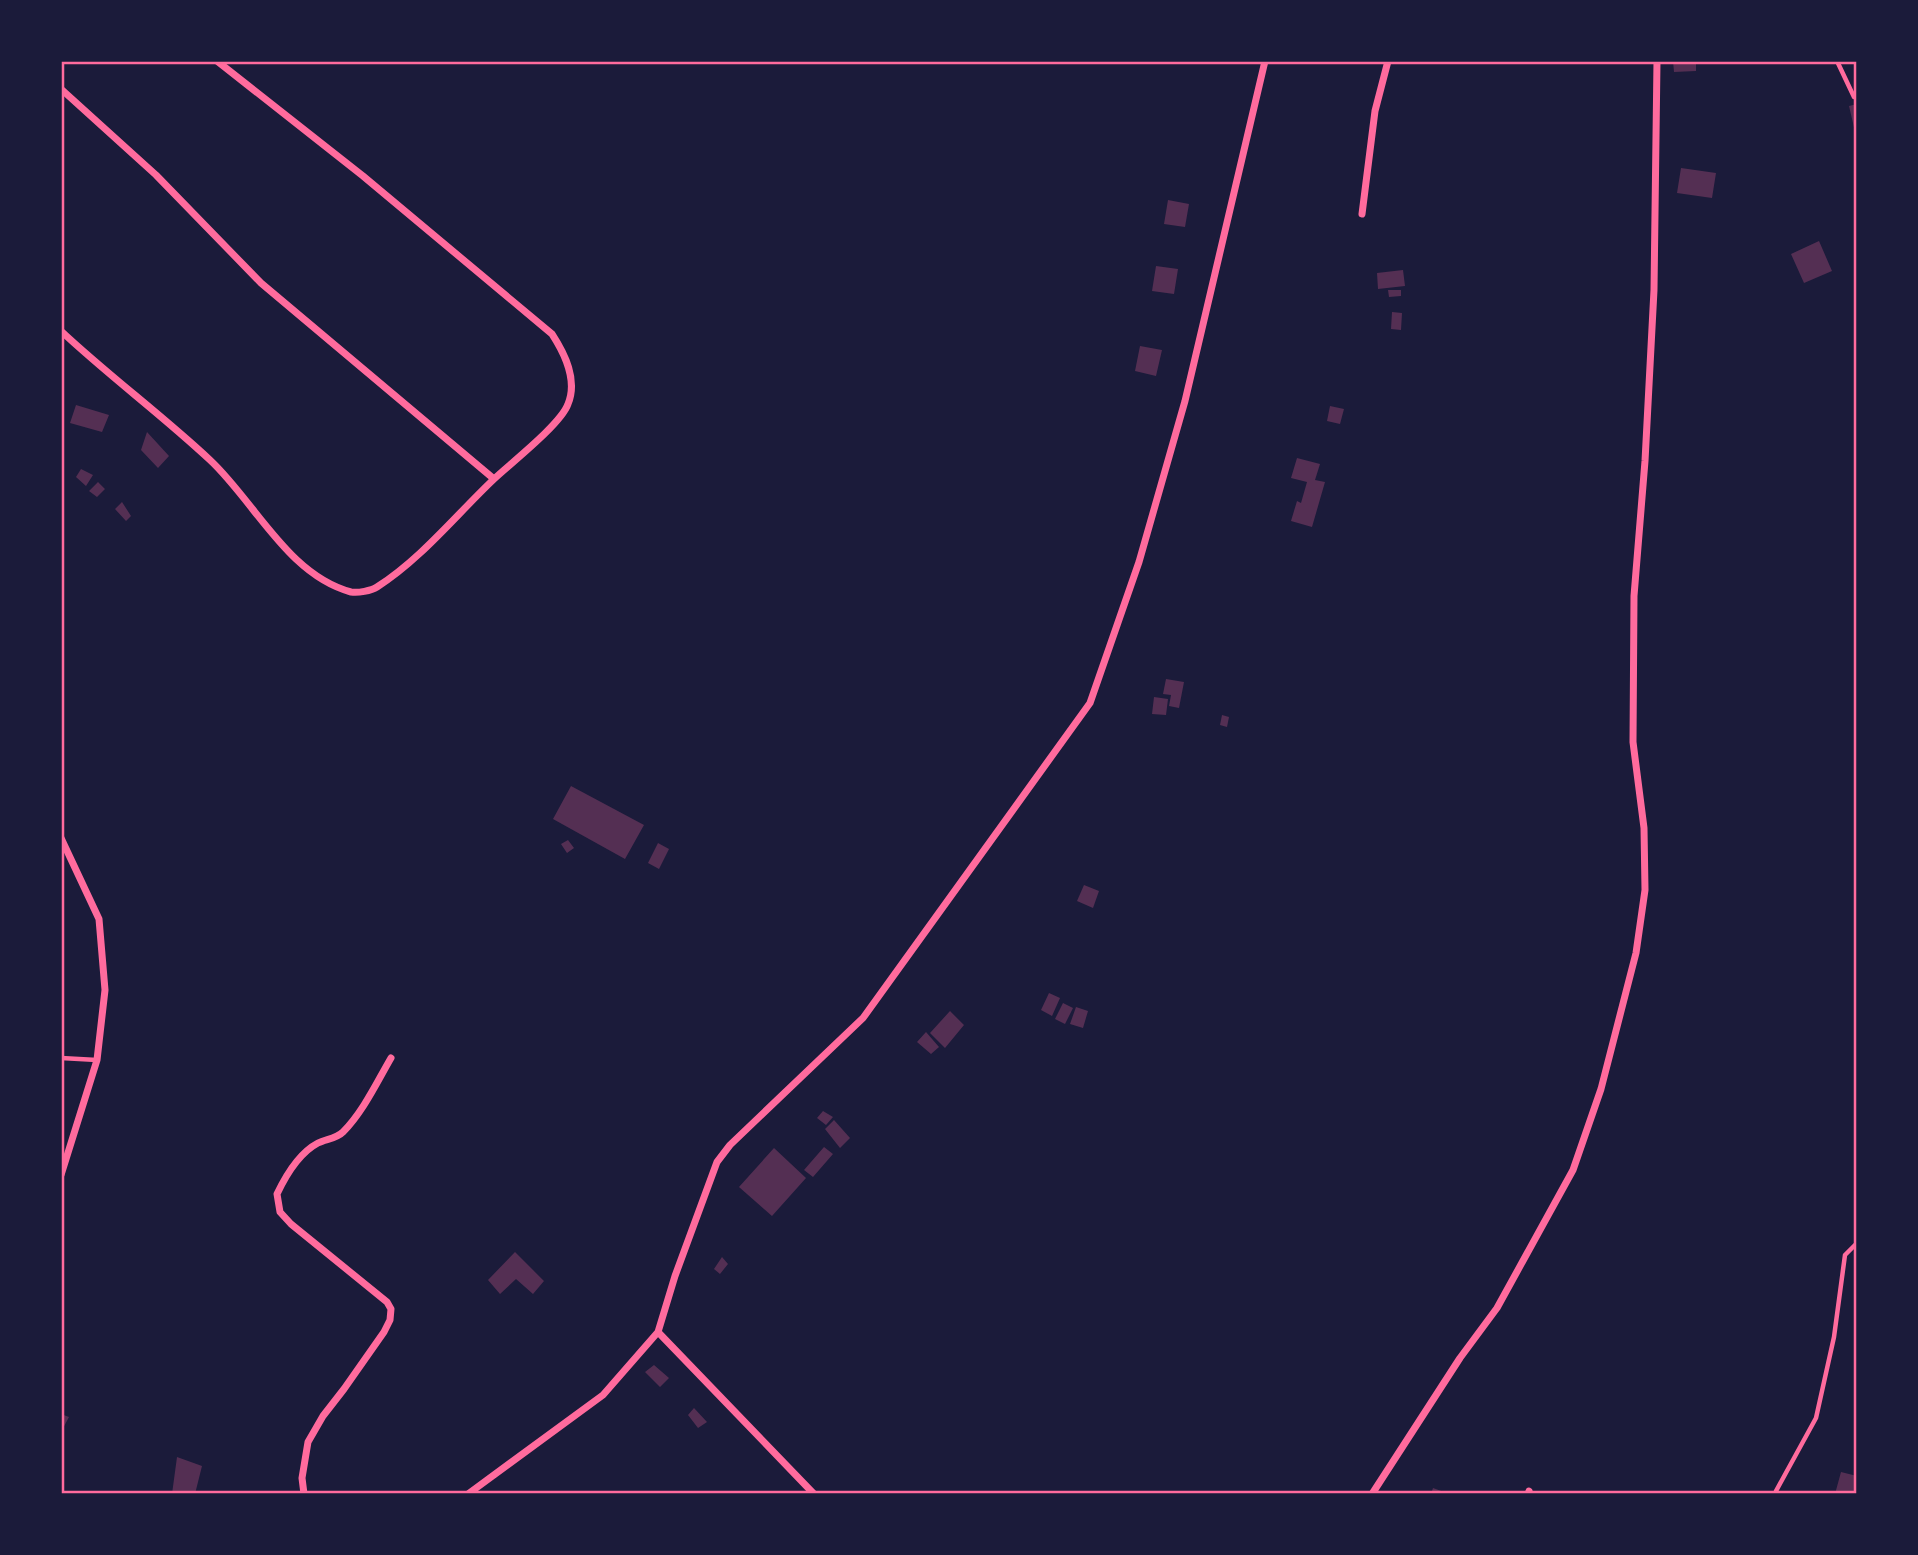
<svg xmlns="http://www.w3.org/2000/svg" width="1918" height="1555" font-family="Georgia,serif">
<rect width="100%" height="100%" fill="#1b1b3a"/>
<path fill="#542f53" d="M1673,61h23v10l-22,1z
M1857,104v32h-1l-7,-30z
M1681,168l35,5 -4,25 -35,-5z
M1168,200l21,4 -4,23 -21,-3z
M1819,241l13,30 -28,12 -13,-29z
M1156,266l22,3 -4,25 -22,-3z
M1403,270l2,16 -27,3 -1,-16z
M1388,290h13v6l-12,1z
M1392,312l10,1 -1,17 -10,-1z
M1140,346l22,4 -6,26 -21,-5z
M76,405l33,10 -7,17 -32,-9z
M1330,406l14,3 -4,15 -13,-3z
M147,432l22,24 -11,12 -17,-18z
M1297,458l23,6 -5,16 10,2 -13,45 -21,-6 6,-20 4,2 6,-21 -16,-4z
M81,469l12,6 -7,11 -10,-9z
M98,482l7,7 -8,8 -8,-6z
M122,502l9,14 -5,5 -11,-12z
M1166,679l18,3 -5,26 -10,-2 2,-11 -8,-1z
M1154,697l14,2 -2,16 -14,-1z
M1222,715l7,2 -2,10 -7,-2z
M571,786l73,39 -19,34 -72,-40z
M568,840l6,8 -7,5 -6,-9z
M658,843l11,6 -10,20 -11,-6z
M1084,885l15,6 -6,17 -16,-7z
M1049,993l11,5 -8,18 -11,-6z
M1063,1003l10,5 -8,16 -10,-5z
M1076,1007l12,4 -5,17 -13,-4z
M950,1011l14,14 -19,23 -15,-15z
M926,1032l13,15 -8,7 -14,-12z
M823,1111l10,6 -7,8 -9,-7z
M834,1120l16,18 -10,10 -15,-19z
M824,1147l9,7 -20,23 -9,-7z
M774,1148l32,30 -34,38 -33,-29z
M515,1252l29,29 -11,13 -17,-15 -16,15 -12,-14z
M722,1257l6,7 -8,10 -6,-5z
M654,1365l15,13 -9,9 -15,-15z
M694,1408l13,14 -9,6 -10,-13z
M61,1414l8,3 -8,15z
M177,1457l25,9 -7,28h-23z
M1841,1472l16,4v18h-22z
M1433,1488l11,4 -1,2h-12z"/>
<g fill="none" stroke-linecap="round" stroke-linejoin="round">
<path stroke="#ff6b9d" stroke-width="4.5" d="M1837,61l17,36
M61,1058l36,2
M1776,1491l40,-73 18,-81 11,-82 12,-12"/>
<path stroke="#ff6b9d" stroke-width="7" d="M61,89l95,86 105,108 233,196
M1362,214l13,-103 13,-50
M61,331c48,45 101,84 149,129 45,42 78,115 141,132 7,1 20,-1 26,-5 44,-28 79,-72 117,-108 17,-16 67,-55 74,-75 10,-24 -3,-50 -16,-70l-189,-158 -146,-115
M61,838l38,81 6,71 -8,70 -36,115
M658,1332l156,162
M304,1494l-2,-16 6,-36 15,-26 21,-27 40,-57 6,-12 1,-11 -4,-7 -96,-78 -11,-12 -3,-18c9,-19 22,-41 41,-51 8,-4 18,-4 25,-11 20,-20 34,-50 48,-74
M468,1494l135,-99 55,-63 17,-56 42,-114 13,-17 133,-127 227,-315 49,-141 46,-161 80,-340
M1372,1494l88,-136 37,-50 76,-138 28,-81 35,-136 9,-63 -1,-62 -11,-86 1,-146 11,-135 9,-171 3,-229
M1528,1494l1,-3"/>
</g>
<rect width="1918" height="1555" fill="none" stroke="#1b1b3a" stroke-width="126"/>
<rect x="63" y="63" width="1792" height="1429" fill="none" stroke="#ff6b9d" stroke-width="2.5"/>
</svg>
